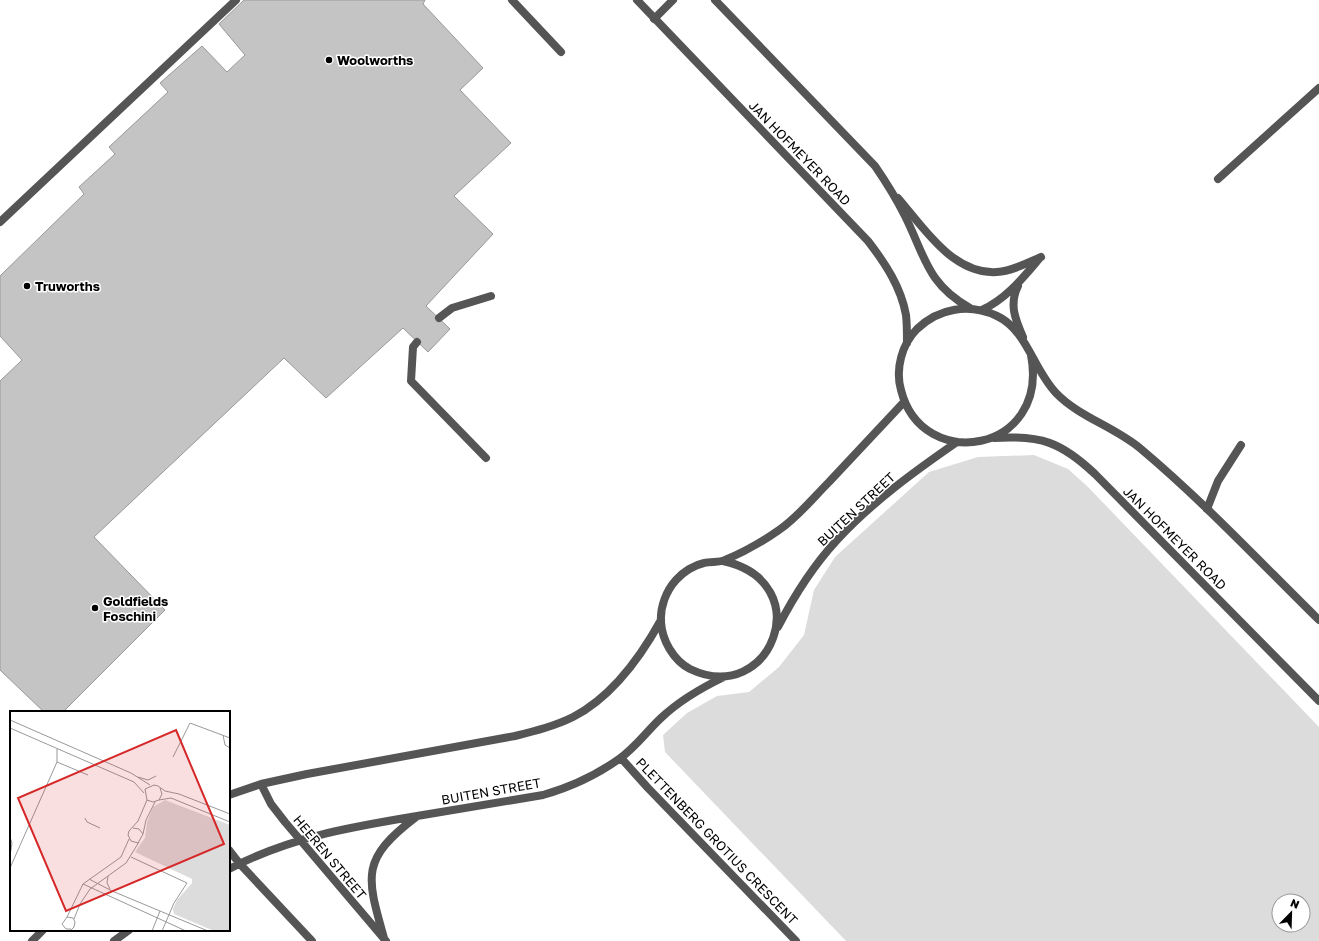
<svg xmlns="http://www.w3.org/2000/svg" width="1319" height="941" font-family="'Golos Text',sans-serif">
<rect width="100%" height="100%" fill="#fff"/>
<path fill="#dcdcdc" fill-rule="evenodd" d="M1034,455l34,14 20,18 231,240v214h-473l-181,-189 -2,-17 24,-22 30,-17 32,-4 30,-25 25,-32 10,-45 21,-33 94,-85 49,-15zM1279,901h24v24h-24z"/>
<path fill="#c4c4c4" stroke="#999" d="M244,0h181l-2,4 60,64 -23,22 51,53 -57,53 39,38 -67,72 24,23 -22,23 -25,-24 -77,70 -42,-40 -190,179 71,73 -102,102h-19l-44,-42v-289l22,-21 -22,-24v-60l84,-82 -5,-7 36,-33 -6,-7 59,-55 -8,-9 42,-37 25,26 18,-17 -26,-31z"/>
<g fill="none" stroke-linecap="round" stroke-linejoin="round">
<path stroke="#555" stroke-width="8" d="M512,0l49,52
M654,19l19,-19
M1218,179l101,-91
M898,198c25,29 55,77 99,74 15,-1 30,-9 44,-15
M0,222l236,-222
M1018,286c-9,18 -3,33 5,51
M982,310c24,-11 40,-31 57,-51
M439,318l13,-10 39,-12
M417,342l-4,5 -2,34 75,77
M1207,509l11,-28 23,-36"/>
<path stroke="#555" stroke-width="8" d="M637,0l231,241c17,22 33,46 38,74 1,9 1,19 1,28
M715,0l160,166c11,16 21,32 30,50 20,40 22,68 65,92
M1031,355c19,98 -109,119 -130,35 -6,-21 1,-46 16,-61 22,-21 52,-26 80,-13 30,14 36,53 59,77 23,24 59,34 85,56 63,53 120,114 178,171
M994,438c47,-3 67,4 101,36l224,227
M723,561c97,21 48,147 -33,108 -17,-9 -28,-29 -29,-47 -1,-15 5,-31 15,-42 7,-8 18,-15 28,-17 7,-2 15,0 21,-3 19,-8 37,-18 54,-30 18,-12 34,-32 50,-48 25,-27 50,-53 75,-80
M778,627c16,-31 35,-61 59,-87 35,-38 78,-69 120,-98
M621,758l27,30 148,153
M261,784l10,20 14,18 101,119
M229,795l32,-11 46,-10 208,-38c20,-5 40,-10 58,-19 39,-20 67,-59 88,-97
M229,850l10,13 73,78
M229,869c61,-32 122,-42 188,-53 42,-7 84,-14 126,-21 28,-8 52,-19 76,-36 16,-11 28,-28 42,-41 19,-18 40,-30 63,-41
M384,938c-18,-63 -23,-79 32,-121
M32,941l11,-11
M114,941l15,-11"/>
</g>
<g fill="#000" stroke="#fff" stroke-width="1.5">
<circle cx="329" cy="60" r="4"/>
<circle cx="27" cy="286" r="4"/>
<circle cx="95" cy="608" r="4"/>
</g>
<g text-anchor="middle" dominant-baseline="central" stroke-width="3" stroke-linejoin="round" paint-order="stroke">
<g font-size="13" font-weight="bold" fill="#000" stroke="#fff" text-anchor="start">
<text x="337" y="60">Woolworths</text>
<text x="35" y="286">Truworths</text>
<text x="103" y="601">Goldfields<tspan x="103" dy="15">Foschini</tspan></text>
</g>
<g font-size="13" fill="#000" stroke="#fff">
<text transform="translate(800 153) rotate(46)">JAN HOFMEYER ROAD</text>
<text transform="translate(856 509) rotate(-43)">BUITEN STREET</text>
<text transform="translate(1175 538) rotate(45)">JAN HOFMEYER ROAD</text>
<text transform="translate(491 791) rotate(-10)">BUITEN STREET</text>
<text transform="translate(717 841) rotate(46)">PLETTENBERG GROTIUS CRESCENT</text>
<text transform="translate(330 857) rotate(50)">HEEREN STREET</text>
</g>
</g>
<g transform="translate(10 711)">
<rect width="220" height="220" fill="#fff"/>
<path d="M155,89l65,25v106h-16l-40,-17 -1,-5 4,-9 15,-17v-4l-57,-27 10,-14 2,-16 6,-15z" fill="#dcdcdc"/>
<path fill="none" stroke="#999" stroke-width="1" d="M0,9l121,53 19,12M0,17l124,54 10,11M213,24l2,10 5,3M163,46l17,-34 40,15M47,51l31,13M128,66l10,3 8,-4M150,77l2,6 -3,6 -6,2 -6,-2 -2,-11 9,-4 4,1 7,5 14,3 51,20M149,89l12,-2 59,24M75,107l2,4 13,6M123,117l6,1 4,5 -5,9 -7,-2 -3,-6 1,-4 9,-10 9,-21M133,123l3,-14 9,-18M0,126l2,6 -2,13M121,146l56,26 -13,20 -12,28M0,157l47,-106v-13M98,165l-1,7 3,6M79,168l23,12 96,40M73,173l103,47M57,206l16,-33 38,-27 8,-18M64,208l6,-15 10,-15 36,-26 13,-21M60,220l4,-4 1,-5 -2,-4 -6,-1 -5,7 4,5h5M142,220l8,-20"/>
<path fill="#d62828" fill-opacity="0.15" stroke="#d62828" stroke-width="2" d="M166,19l48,114 -158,67 -48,-113z"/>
<rect width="220" height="220" fill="none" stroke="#000" stroke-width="2"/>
</g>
<g transform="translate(1291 913) rotate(23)"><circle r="19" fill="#ffffff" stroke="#999999"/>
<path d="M0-3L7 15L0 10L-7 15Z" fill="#000000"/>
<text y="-6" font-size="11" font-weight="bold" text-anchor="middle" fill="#000000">N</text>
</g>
</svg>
